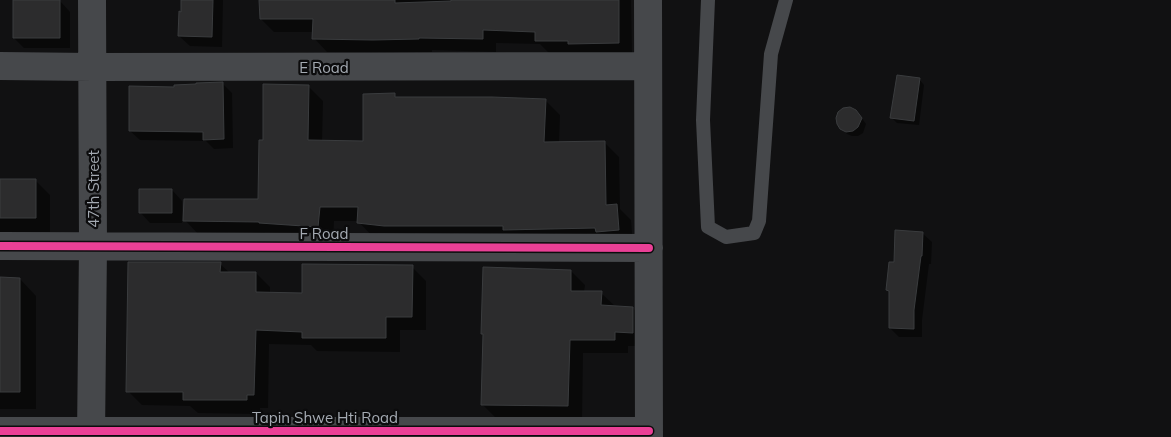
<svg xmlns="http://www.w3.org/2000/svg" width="1171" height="437" font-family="Mulish,sans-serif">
<rect width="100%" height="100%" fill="#111112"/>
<path fill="#0007" d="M182,0h41l-1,47 -32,-1 -11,-10z
M261,0h372h-2l1,56 -82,-2 -10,-10 -44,-1v9l-64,-2v2l-45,1 -60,-1 -13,-14v-6h-40l-13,-13z
M60,1l10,11v36h-46l-10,-10z
M919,79l5,6 -5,40 -22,-2 -5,-5z
M223,84l9,9 1,55 -19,1 -8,-8 -66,-1 -10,-9 45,-43z
M308,86l15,15 -1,41h42l30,-47 4,4 147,1 15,15 -1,28 45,-1 15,15 1,52 11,11 2,25 -260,-8 -15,-16h-24l-1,21 -134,-7 -14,-15 74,-20 5,-59z
M861,117l5,7 -3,9 -5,3h-6l-5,-2 -6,-6z
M0,180h35l15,15v37h-50z
M172,190l10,11v22h-32l-10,-11z
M922,233l10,9 -1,22h-2l-7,56v17h-23l-9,-9 1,-35 -4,-3 8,-27z
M220,264l10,9h26l14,14v6l33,1 109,-27 14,14v49h-26v22l-83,-1 -6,-6 -42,-1 -1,64h-8v6l-62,-1 -8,-7 -48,-1 -14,-14z
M571,271l14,14 -1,7 17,1 15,14 17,1 13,14v24h-18v7h-45l-1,67 -86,-2 -14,-14 2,-68 -2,-3z
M0,279h20l16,17v113h-36z"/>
<path fill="#2c2c2d" stroke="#3a3c3e" d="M13,0h47v38h-47z
M181,0h32l-1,37 -34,-1 1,-25 2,1z
M259,0h136v3l56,-2v-1h168v43l-51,1v-3h-33v-9l-52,-2v9l-64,-1v1l-46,1 -61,-1 1,-20h-53z
M897,75l23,3 -6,43 -24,-3z
M223,82l1,57 -21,1v-8l-74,-1v-45l45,1v-2l22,-1v-1z
M263,84l46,1 -1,55 55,1v-47l32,-1v4h97l54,2 -2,43 61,-1 1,64 11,-1 2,26 -23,2 -1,-4 -92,2v-4h-119l-27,-3 1,-16h-38l-2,20 -59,-4v-1l-76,-1 1,-22h74l1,-59h4z
M850,107l6,3 6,8 -4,9 -5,4 -7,1 -6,-3 -3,-5 -1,-6 2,-6 5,-4z
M0,179h36v39h-36z
M139,189h33v24h-33z
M895,230l28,2 -1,24h-1l-7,54v19l-25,-1v-37l-3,-1 3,-28h5z
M128,262h93l-1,10h36v20l46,1v-29l111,1 -1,52h-26v21h-84v-6l-46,-2 -2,65h-7v5h-64v-8h-57z
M483,267l88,3v21h31l-1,14 32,2v26l-18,-1v8h-45l-2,66 -87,-1 2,-71h-2z
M0,277l20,1v114h-20z"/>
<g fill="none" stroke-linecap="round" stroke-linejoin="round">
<path stroke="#46484b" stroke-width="14" d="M708,0l-5,120 5,107 18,10 28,-4 5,-12 12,-167 15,-54"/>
<path stroke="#46484b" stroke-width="28" d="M648,0l1,437
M0,66l92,1 556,-1
M0,246l649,2
M0,431h649
M91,437l2,-191 -1,-246"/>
<g stroke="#0c0c0d" stroke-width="11">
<path id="cycleway" d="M0,246l649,2
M0,431h649"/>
</g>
<use href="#cycleway" stroke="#ea4096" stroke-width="8"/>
</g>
<g text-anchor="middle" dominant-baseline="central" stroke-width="4.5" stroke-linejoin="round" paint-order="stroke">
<g font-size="15" fill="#a4aab2" stroke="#0c0c0d">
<text x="324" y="67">E Road</text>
<text transform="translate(93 189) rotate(-90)">47th Street</text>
<text x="324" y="233">F Road</text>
<text x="325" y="417">Tapin Shwe Hti Road</text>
</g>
</g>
</svg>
